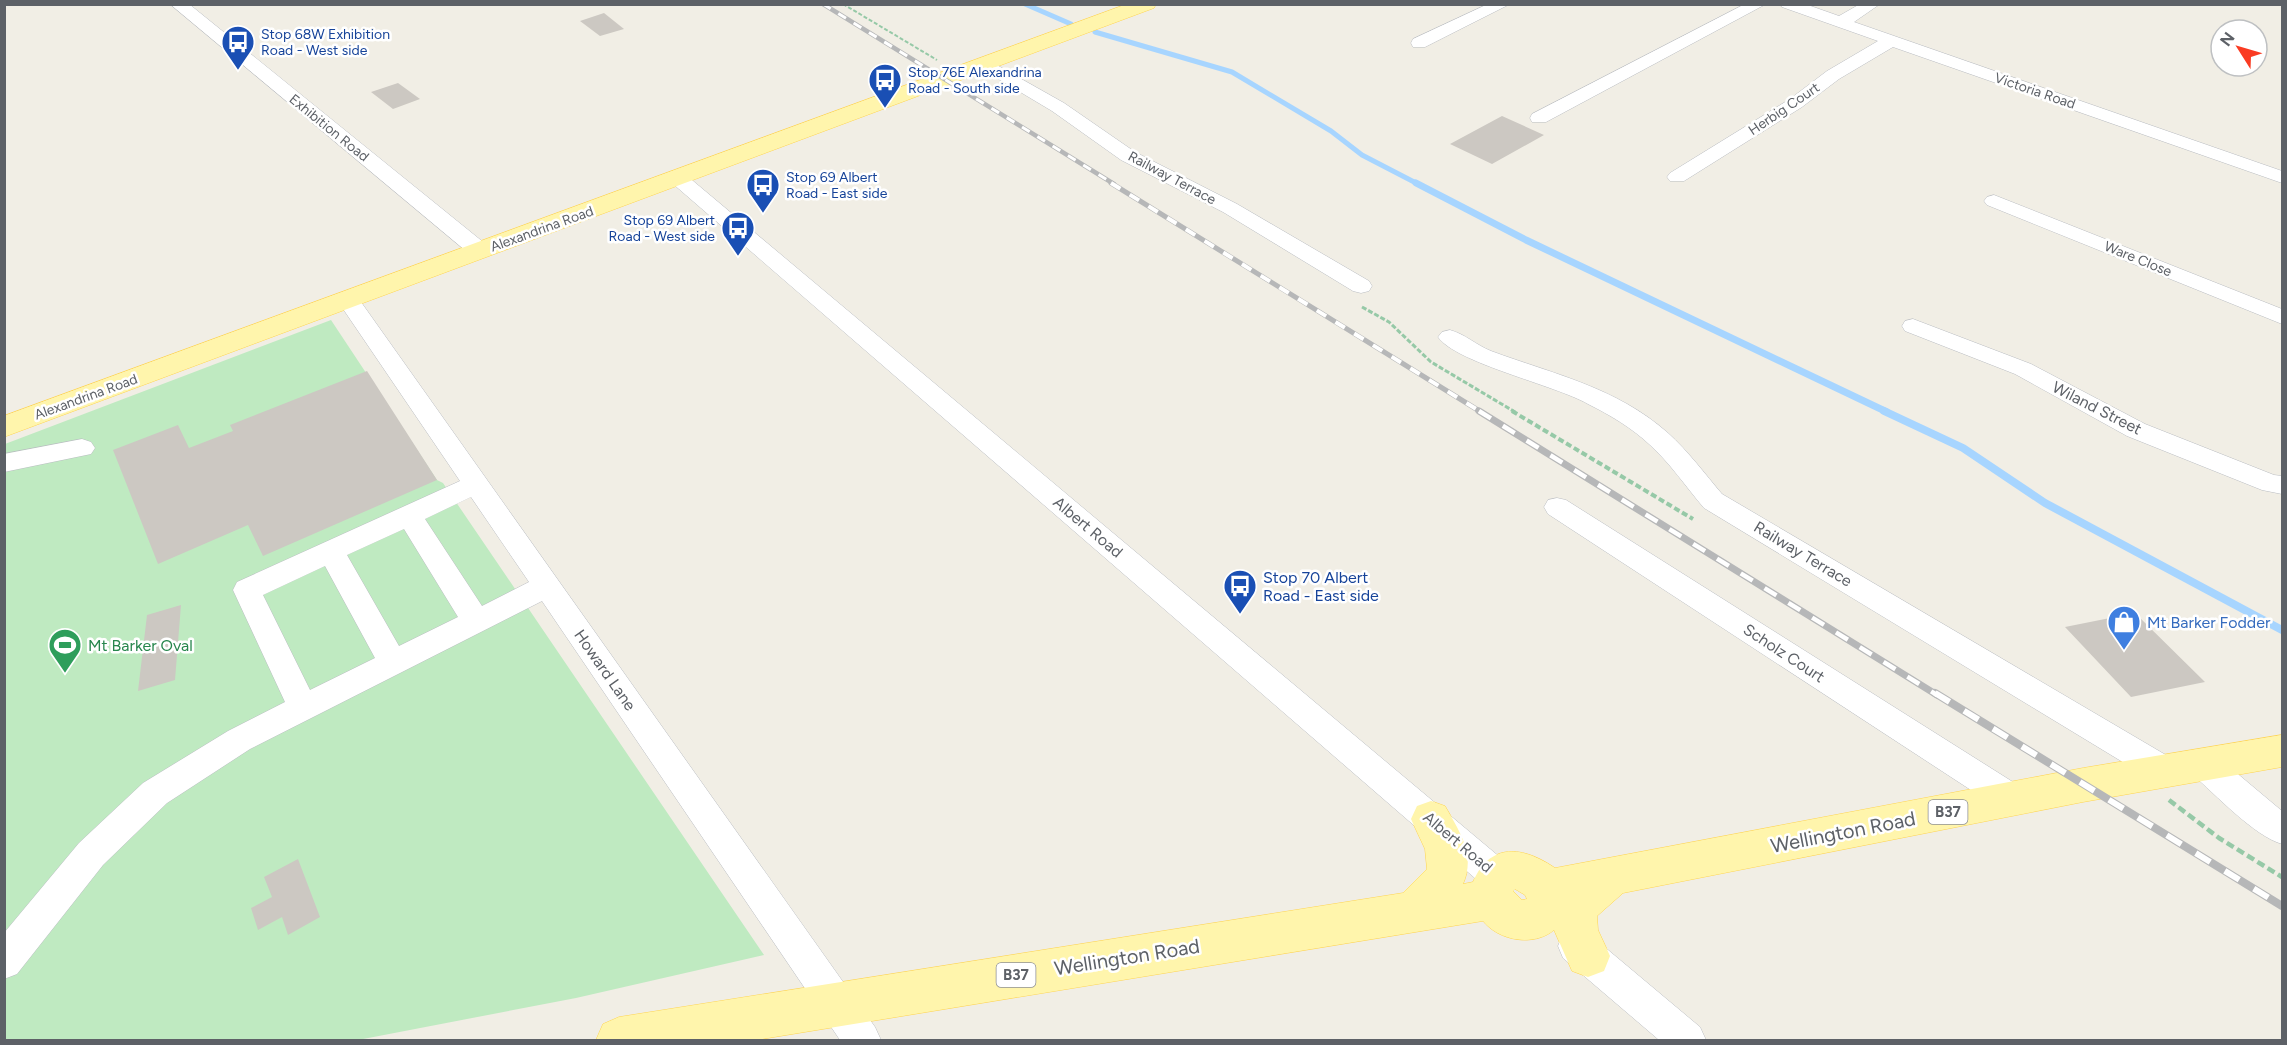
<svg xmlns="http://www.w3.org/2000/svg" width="2287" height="1045" font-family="Figtree,sans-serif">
<rect width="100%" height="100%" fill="#f1eee5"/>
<path fill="#bfeac1" d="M331,320l106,160 6,3 321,472 -188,43 -218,42h-353v-596z"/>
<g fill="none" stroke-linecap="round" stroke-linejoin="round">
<path stroke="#a7d5ff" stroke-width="5" d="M1025,4l46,20
M1095,32l137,40 99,59 31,24 56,29"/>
<path stroke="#a7d5ff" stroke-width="7" d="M1416,183l110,57 361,172"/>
<path stroke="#a7d5ff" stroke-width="8" d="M1884,411l79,37 82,55 237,127"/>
</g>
<path fill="#ccc8c2" d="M604,13l20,16 -24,7 -20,-15z
M398,83l22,16 -27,10 -22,-17z
M1502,116l42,19 -52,29 -42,-20z
M367,371l70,109 -174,76 -15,-31 -90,39 -45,-114 65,-25 11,23 44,-17 -3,-6z
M181,605l-6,75 -37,11 9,-76z
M2135,613l70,69 -74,15 -66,-70z
M298,859l22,58 -32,18 -6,-18 -24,13 -7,-22 21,-11 -8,-20z"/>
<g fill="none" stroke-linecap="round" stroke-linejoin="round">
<g stroke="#babdc2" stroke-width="1">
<path id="minor" d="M170,4h19l299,242 3,5 -3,5 -8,1 -8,-1z
M1488,4h22l-85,43h-12l-2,-4 2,-4z
M1745,4h21l-220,118h-14l-2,-4 2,-4z
M1780,4h25l34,12 21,-12h20l-26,18 428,149v12l-389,-136 -54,32 -37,28 -118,74h-14l-3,-4 3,-4 120,-74 37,-28 51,-30 -96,-34z
M986,59l78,44 71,49 102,52 132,77 3,5 -3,5 -8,2 -8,-2 -130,-79 -102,-52 -69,-49 -72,-43 -3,-4 3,-4z
M679,173l7,2 822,689 5,11 -5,11 -12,5 -12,-5 -812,-703 -3,-4 3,-4z
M1994,195l288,114v15l-295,-119 -3,-4 3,-4z
M348,293l8,2 519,732 6,13h-41l-298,-439 -292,148 -83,54 -64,62 -86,109 -13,5v-46l75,-90 64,-60 85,-52 57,-29 -52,-112 4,-8 223,-101 -123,-181 3,-5zM471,497l58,85 -47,24 -57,-87zM404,529l54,88 -59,29 -52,-91zM325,566l50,92 -65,32 -47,-95z
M1913,319l118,45 114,60 129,51 8,1v18l-20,-4 -135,-54 -112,-62 -110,-43 -3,-5 3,-5z
M1450,330c15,4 26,15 41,21 62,23 125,36 177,82 20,18 37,41 54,61l454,267 5,10 -5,10 -11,4 -11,-4 -450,-273c-18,-21 -34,-45 -54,-63 -18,-17 -40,-30 -62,-41 -33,-19 -132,-41 -150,-67l4,-5z
M82,439l9,3 4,6 -4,6 -87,18v-18z
M1557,498l9,2 458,289 4,10 -4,10 -12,4 -12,-4 -452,-295 -4,-7 4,-7z
M2203,750l11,4 68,57v33c-28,-8 -67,-50 -90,-70l-5,-10 5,-10z
M1576,929l13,5 111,93 6,13h-47l-96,-82 -5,-12 5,-12z"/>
</g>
<g stroke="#ffd450" stroke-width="1">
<path id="major" d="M1127,4h29l-2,4 -1150,429v-21z
M2282,735v32l-199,35 -460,91 -26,23 1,14 12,26 -6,15 -16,6 -16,-6 -18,-41c-20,17 -55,11 -71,-9l-727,119h-160l7,-16 16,-7 784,-124 24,-24 -2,-20 -14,-30 6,-13 14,-5 14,5c15,26 31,49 18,78l10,-2c17,-40 50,-36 82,-14l528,-100zM1515,889l10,6 2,4 -5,1 -9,-9z"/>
</g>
<path stroke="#96c9a7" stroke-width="2" stroke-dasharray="4 2" stroke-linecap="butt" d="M843,4l94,56"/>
<path stroke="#96c9a7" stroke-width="3" stroke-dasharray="5 2" stroke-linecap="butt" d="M1362,307l27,15 42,40 84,50"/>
<path stroke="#96c9a7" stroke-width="4" stroke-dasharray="6 3" stroke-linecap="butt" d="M1512,411l181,108"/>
<path stroke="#96c9a7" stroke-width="4.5" stroke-dasharray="8 4" stroke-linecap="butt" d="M2169,800l50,38 63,39"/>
<use href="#minor" fill="#fff" fill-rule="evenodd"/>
<use href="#major" fill="#fff5ac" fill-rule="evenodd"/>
<g stroke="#b6b7b8" stroke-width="4.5">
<path id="rail-far3" d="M823,4l291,180"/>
</g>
<g stroke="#b6b7b8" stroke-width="5">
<path id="rail-far2" d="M1111,183l370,229"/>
</g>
<g stroke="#b6b7b8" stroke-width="7">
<path id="rail-far1" d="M1479,411l458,284"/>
</g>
<g stroke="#b6b7b8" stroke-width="8">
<path id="rail" d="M1935,693l347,213"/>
</g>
<use href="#rail-far3" stroke="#fff" stroke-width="3" stroke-dasharray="9" stroke-linecap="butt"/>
<use href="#rail-far2" stroke="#fff" stroke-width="4" stroke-dasharray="11" stroke-linecap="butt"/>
<use href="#rail-far1" stroke="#fff" stroke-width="4.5" stroke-dasharray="14" stroke-linecap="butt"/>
<use href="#rail" stroke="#fff" stroke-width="6" stroke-dasharray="17" stroke-linecap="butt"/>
</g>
<defs>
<g id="bus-pin" transform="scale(1.725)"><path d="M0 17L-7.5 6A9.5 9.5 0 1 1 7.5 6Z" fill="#1a4fb4" stroke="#fff"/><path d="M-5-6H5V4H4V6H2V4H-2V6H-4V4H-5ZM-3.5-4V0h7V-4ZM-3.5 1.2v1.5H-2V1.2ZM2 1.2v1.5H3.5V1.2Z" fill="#fff"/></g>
<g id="shop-pin" transform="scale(1.725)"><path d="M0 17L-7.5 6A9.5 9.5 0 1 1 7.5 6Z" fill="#3f7fe0" stroke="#fff"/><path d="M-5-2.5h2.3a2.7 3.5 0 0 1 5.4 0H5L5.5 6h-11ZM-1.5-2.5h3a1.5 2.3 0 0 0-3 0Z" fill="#fff"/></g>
<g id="stadium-pin" transform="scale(1.725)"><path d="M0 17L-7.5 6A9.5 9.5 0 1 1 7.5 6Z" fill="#2e9e5b" stroke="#fff"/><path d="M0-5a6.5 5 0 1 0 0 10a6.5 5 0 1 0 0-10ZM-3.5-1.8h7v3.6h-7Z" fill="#fff"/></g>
</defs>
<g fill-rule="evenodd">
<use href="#bus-pin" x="238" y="42"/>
<use href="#bus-pin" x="885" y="80"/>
<use href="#bus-pin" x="763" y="185"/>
<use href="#bus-pin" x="738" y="228"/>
<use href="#bus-pin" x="1240" y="586"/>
<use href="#shop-pin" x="2124" y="622"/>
<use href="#stadium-pin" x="65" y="645"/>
</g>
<g text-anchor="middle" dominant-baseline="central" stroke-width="5" stroke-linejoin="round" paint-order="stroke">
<g font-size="14" fill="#164399" stroke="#fff" text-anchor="start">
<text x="261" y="34">Stop 68W Exhibition<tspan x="261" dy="16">Road - West side</tspan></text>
<text x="908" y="72">Stop 76E Alexandrina<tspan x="908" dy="16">Road - South side</tspan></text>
<text x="786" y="177">Stop 69 Albert<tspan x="786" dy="16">Road - East side</tspan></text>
<text x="715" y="220" text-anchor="end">Stop 69 Albert<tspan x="715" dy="16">Road - West side</tspan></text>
</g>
<g font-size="14" fill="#5d6167" stroke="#fff">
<text transform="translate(2035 91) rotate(19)">Victoria Road</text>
<text transform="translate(1784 109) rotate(-34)">Herbig Court</text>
<text transform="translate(329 128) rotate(39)">Exhibition Road</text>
<text transform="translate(1172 178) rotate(28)">Railway Terrace</text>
<text transform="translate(542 229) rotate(-20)">Alexandrina Road</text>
<text transform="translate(2138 259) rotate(22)">Ware Close</text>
<text transform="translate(86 397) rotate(-20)">Alexandrina Road</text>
</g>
<g fill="#fff" stroke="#8e9095" stroke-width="1.5">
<rect x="1928.5" y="800" width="39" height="24" rx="4.5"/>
<rect x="996.5" y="963" width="39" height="24" rx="4.5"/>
</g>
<g font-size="15" font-weight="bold" fill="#5d6167">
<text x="1948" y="812">B37</text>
<text x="1016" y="975">B37</text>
</g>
<g font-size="16" fill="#5d6167" stroke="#fff">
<text transform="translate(2097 408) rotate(27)">Wiland Street</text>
<text transform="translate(1088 527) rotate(40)">Albert Road</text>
<text transform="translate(1803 554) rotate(31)">Railway Terrace</text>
<text transform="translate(1784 653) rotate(33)">Scholz Court</text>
<text transform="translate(605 670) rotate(55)">Howard Lane</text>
<text transform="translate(1458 842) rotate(40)">Albert Road</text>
</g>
<g font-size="16" fill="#164399" stroke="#fff" text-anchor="start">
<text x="1263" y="577">Stop 70 Albert<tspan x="1263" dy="18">Road - East side</tspan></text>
</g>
<g font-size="16" fill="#366cbe" stroke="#fff" text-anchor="start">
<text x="2147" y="622">Mt Barker Fodder</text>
</g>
<g font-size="16" fill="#27864d" stroke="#fff" text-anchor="start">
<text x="88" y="645">Mt Barker Oval</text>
</g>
<g font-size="20" fill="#5d6167" stroke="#fff">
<text transform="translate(1843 832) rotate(-11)">Wellington Road</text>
<text transform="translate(1127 957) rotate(-9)">Wellington Road</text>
</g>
</g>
<rect width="2287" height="1045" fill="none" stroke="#5d6167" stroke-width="12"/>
<g transform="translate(2239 48) rotate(307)"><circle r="28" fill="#ffffff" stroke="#bec0c2" stroke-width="1.5"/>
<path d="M0-4.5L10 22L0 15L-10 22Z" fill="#fa3b22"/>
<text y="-9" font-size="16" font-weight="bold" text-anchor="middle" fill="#5d6167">N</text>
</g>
</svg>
